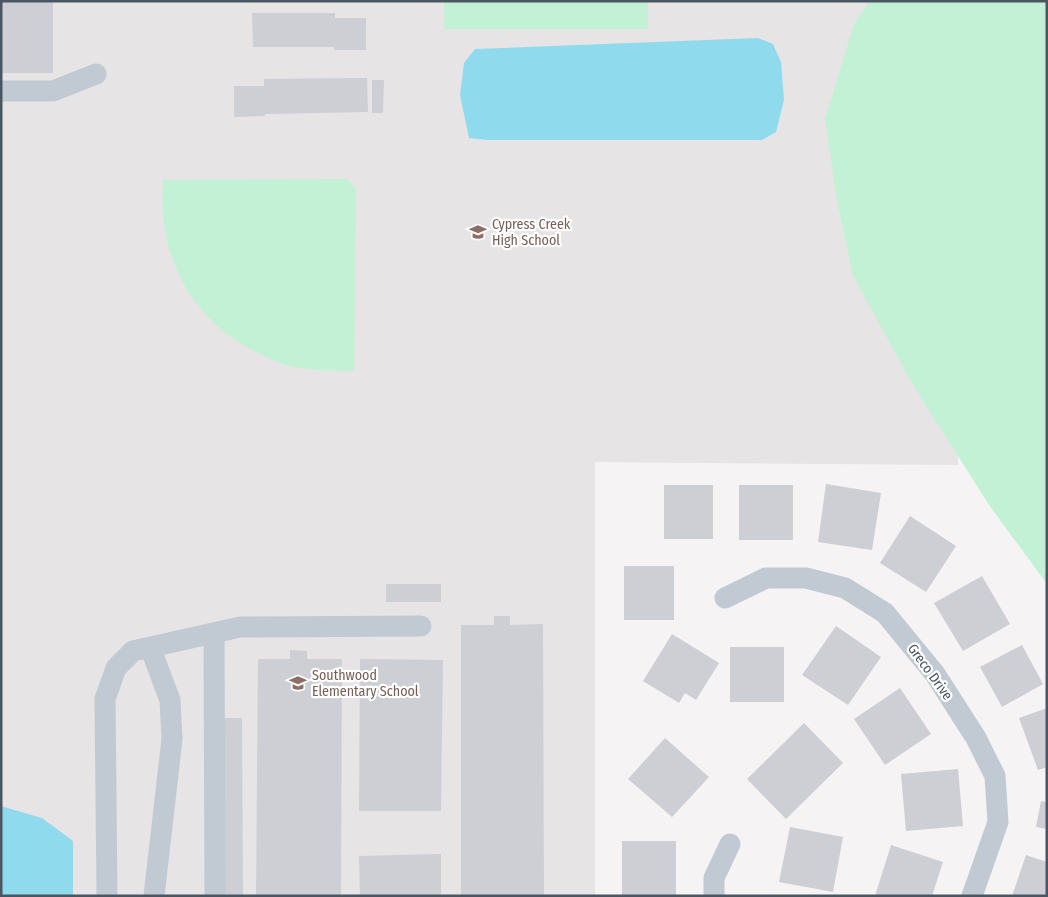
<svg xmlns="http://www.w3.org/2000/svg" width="1048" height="897" font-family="'Fira Sans Condensed',sans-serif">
<rect width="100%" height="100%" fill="#f5f3f3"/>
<path fill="#e6e4e5" d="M1,1h950l7,464 -363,-3v434h-594z"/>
<path fill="#c3f1d5" d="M444,1h204v28h-204z
M870,1h177v583l-58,-79 -77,-122 -59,-107 -16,-75 -12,-82 29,-95z
M347,179l9,9 -2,183c-23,-1 -46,0 -68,-6 -10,-3 -19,-8 -28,-12 -68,-33 -101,-99 -95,-173z"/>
<path fill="#90daee" d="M758,38l15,6 8,18 3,38 -8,32 -14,8h-275l-18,-2 -9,-43 4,-32 11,-14z
M1,806l41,12 31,23v55h-72z"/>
<path fill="#cdcfd5" d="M1,1h52v72h-52z
M252,13h83v5h31v32h-32v-3h-81z
M367,78l1,34 -103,2v2l-31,1v-31h30v-7z
M372,80h12l-1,33h-11z
M826,484l55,9 -9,57 -54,-8z
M664,485h49v54h-49z
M739,485h54v55h-54z
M910,516l46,30 -30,46 -46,-29z
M624,566h50v54h-50z
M982,576l28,48 -47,27 -29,-48z
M386,584h55v18h-55z
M494,616h16v9l33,-1 1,272h-83v-271h33z
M836,626l45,31 -33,48 -46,-30z
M672,634l47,29 -23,37 -11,-7 -6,10 -36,-22z
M1022,645l21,39 -41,23 -22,-40z
M730,647h54v55h-54z
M290,650l17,1v8h35l-1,237h-85l2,-237h32z
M360,659l83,1 -2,151h-82z
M900,688l31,46 -46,31 -31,-46z
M1047,708v59l-9,3 -19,-52z
M223,718h19l1,178h-20z
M804,723l39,40 -57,56 -39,-40z
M665,738l44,39 -37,40 -44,-38z
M958,769l5,57 -57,5 -5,-57z
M1041,801l6,1v27l-11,-2z
M790,827l53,10 -10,55 -54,-10z
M622,841h54v55h-54z
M891,845l52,17 -11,34h-57z
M441,854v42h-81l-1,-40z
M1026,855l21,7v34h-35z"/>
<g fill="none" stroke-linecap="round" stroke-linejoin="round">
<path stroke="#c1cad2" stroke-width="21" d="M1,91h52l43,-17
M725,598l41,-20h40l39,10 40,25 50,61 41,64 19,38 3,46 -26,74
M214,633l1,263
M150,647l20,53 2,39 -18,157
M107,896l-2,-197 11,-31 17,-17 107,-24 181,-1
M714,896v-18l16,-34"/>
</g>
<defs>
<g id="school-bare" transform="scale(1.35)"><path d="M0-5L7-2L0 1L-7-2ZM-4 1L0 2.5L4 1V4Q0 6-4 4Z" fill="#8d6e63" stroke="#fff" stroke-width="2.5" paint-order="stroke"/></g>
</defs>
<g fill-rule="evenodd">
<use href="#school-bare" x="478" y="232"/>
<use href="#school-bare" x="298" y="683"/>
</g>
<g text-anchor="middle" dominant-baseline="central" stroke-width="4.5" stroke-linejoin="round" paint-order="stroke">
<g font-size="14" fill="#785e54" stroke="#fff" text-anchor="start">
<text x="492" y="224">Cypress Creek<tspan x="492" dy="16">High School</tspan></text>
<text x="312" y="675">Southwood<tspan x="312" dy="16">Elementary School</tspan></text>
</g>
<g font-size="14" fill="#4a5661" stroke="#fff">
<text transform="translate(930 672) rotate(54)">Greco Drive</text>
</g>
</g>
<rect width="1048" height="897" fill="none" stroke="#4a5661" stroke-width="5"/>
</svg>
